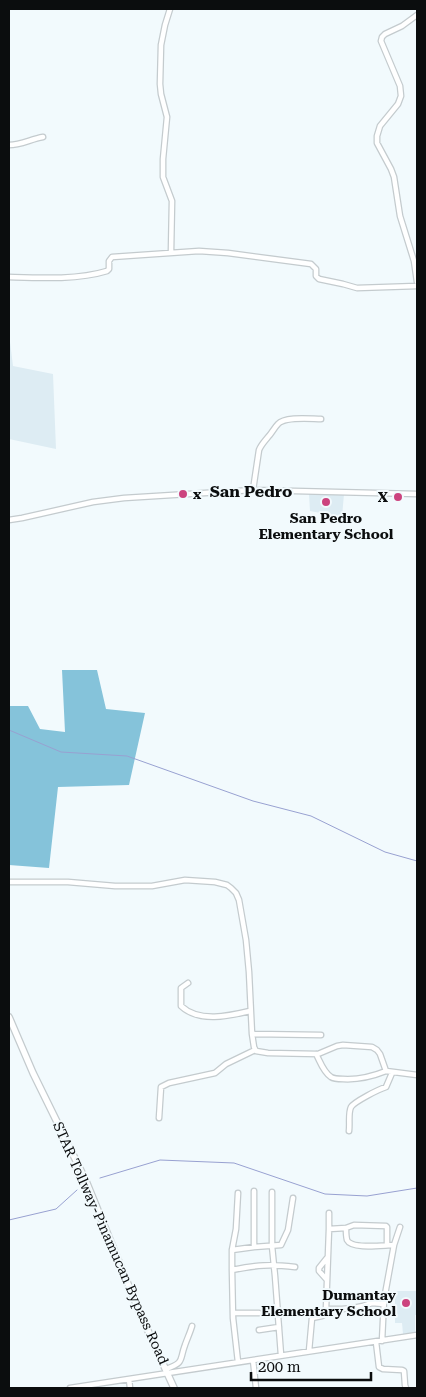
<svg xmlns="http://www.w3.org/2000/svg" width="426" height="1397" font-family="'Roboto Serif',serif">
<rect width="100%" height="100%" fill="#f2fafd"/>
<path fill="#ddecf3" d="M9,334l4,32 40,8 3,75 -47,-10z
M309,494h35l-2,23 -32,-6z
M395,1291h22v24h-2v18l-12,1 -1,-11h-7z"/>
<path fill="#85c3da" d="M62,670h35l9,39 39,4 -16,72 -71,2 -9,81 -40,-3v-159h19l12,23 25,3z"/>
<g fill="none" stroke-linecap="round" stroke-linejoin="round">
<path stroke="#98a1d1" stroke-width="1" d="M9,730l52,22 66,4 126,45 58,15 74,36 32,9
M100,1178l60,-18 74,3 91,31 42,2 50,-8
M9,1220l47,-11 21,-19"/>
<g stroke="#c4cbce" stroke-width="7">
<path id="minor" d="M170,9l-5,16 -4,20 -1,39 1,10 6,23 -4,42v18l9,24 -1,51
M417,15l-15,11 -17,8 -3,3 -1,4 19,45 1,10 -3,8 -18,22 -3,10v7l14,26 3,8 6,39 14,45 3,21
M9,145c12,0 22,-6 34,-8
M9,277c30,1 69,3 98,-6l2,-2v-8l3,-4 87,-6 29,2 83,11 5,5v7l3,3 24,5 14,4 60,-2
M253,490l6,-40c2,-5 5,-8 9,-13 4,-4 6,-9 10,-13 7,-8 33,-5 43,-5
M9,520l13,-2 71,-16 31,-4 129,-8 164,4
M9,882h59l47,4h37l33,-6 30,2 12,3 4,3 5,5 3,7 7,40 3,32 3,62 2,13 2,4 12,2 50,1 19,-8 6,-1 29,2 5,3 3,4 6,17 31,4
M188,983l-7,5v18c18,17 48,10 69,5
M252,1034l69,1
M316,1054c4,7 7,18 15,23 3,2 8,2 12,2 16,1 28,-2 43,-8
M159,1118l2,-31 8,-4 46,-10 11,-9 29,-14
M349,1131c1,-7 -1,-18 2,-24 3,-5 28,-18 35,-20l6,-14
M272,1192v54l3,30 6,79
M238,1193l-2,36 -4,21v20l1,48 5,44
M346,1228l8,-3 32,1 1,1v18
M329,1229v-16
M394,1245l6,-18
M254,1247v-56
M232,1250l22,-3 27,-2 7,-15 5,-32
M327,1258l-8,10v3l8,9
M232,1270c25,-5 38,-6 63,-3
M326,1309h16l11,-1 10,-2 9,-3 12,1
M233,1313h26
M259,1330l20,-3
M376,1342l3,25 4,2 19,1 2,1 1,14 1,3
M309,1351l3,-33 10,-2 3,-2 1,-5 3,-80 17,-1c0,3 0,8 1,12 5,10 37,5 47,5l-10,55 -2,41
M253,1360l3,28
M166,1369c19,-7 13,-8 19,-24 2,-6 5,-12 7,-19
M129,1379l1,9
M70,1388l347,-53"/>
</g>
<g stroke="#c4cbce" stroke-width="8">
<path id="major" d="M9,1017l24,56 53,108 53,130 35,77"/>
</g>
<use href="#minor" stroke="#fff" stroke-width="4.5"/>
<use href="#major" stroke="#fff" stroke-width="5.5"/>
</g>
<g fill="#cc437e" stroke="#f2fafd" stroke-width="2">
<circle cx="183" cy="494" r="5"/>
<circle cx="398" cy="497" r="5"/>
<circle cx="326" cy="502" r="5"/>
<circle cx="406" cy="1303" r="5"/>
</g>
<g text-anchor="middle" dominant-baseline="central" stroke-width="4" stroke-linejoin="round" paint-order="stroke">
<g font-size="14" font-weight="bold" fill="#0b0d0e" stroke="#f2fafd" text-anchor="end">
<text x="193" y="494" text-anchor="start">x</text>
<text x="388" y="497">X</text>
<text x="326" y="518" text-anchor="middle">San Pedro<tspan x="326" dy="16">Elementary School</tspan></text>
<text x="396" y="1295">Dumantay<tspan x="396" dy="16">Elementary School</tspan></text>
</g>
<g font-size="14" fill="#0b0d0e" stroke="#f2fafd">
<text transform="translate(111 1243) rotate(66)">STAR Tollway-Pinamucan Bypass Road</text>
</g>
<g font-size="16" font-weight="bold" fill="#0b0d0e" stroke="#f2fafd">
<text x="251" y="491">San Pedro</text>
</g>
</g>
<rect width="426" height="1397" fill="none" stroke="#0b0d0e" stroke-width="20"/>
<path d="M251 1372v8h120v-8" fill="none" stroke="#0b0d0e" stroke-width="2.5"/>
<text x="258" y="1372" font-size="15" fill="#0b0d0e" stroke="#f2fafd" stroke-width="4" paint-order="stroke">200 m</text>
</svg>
